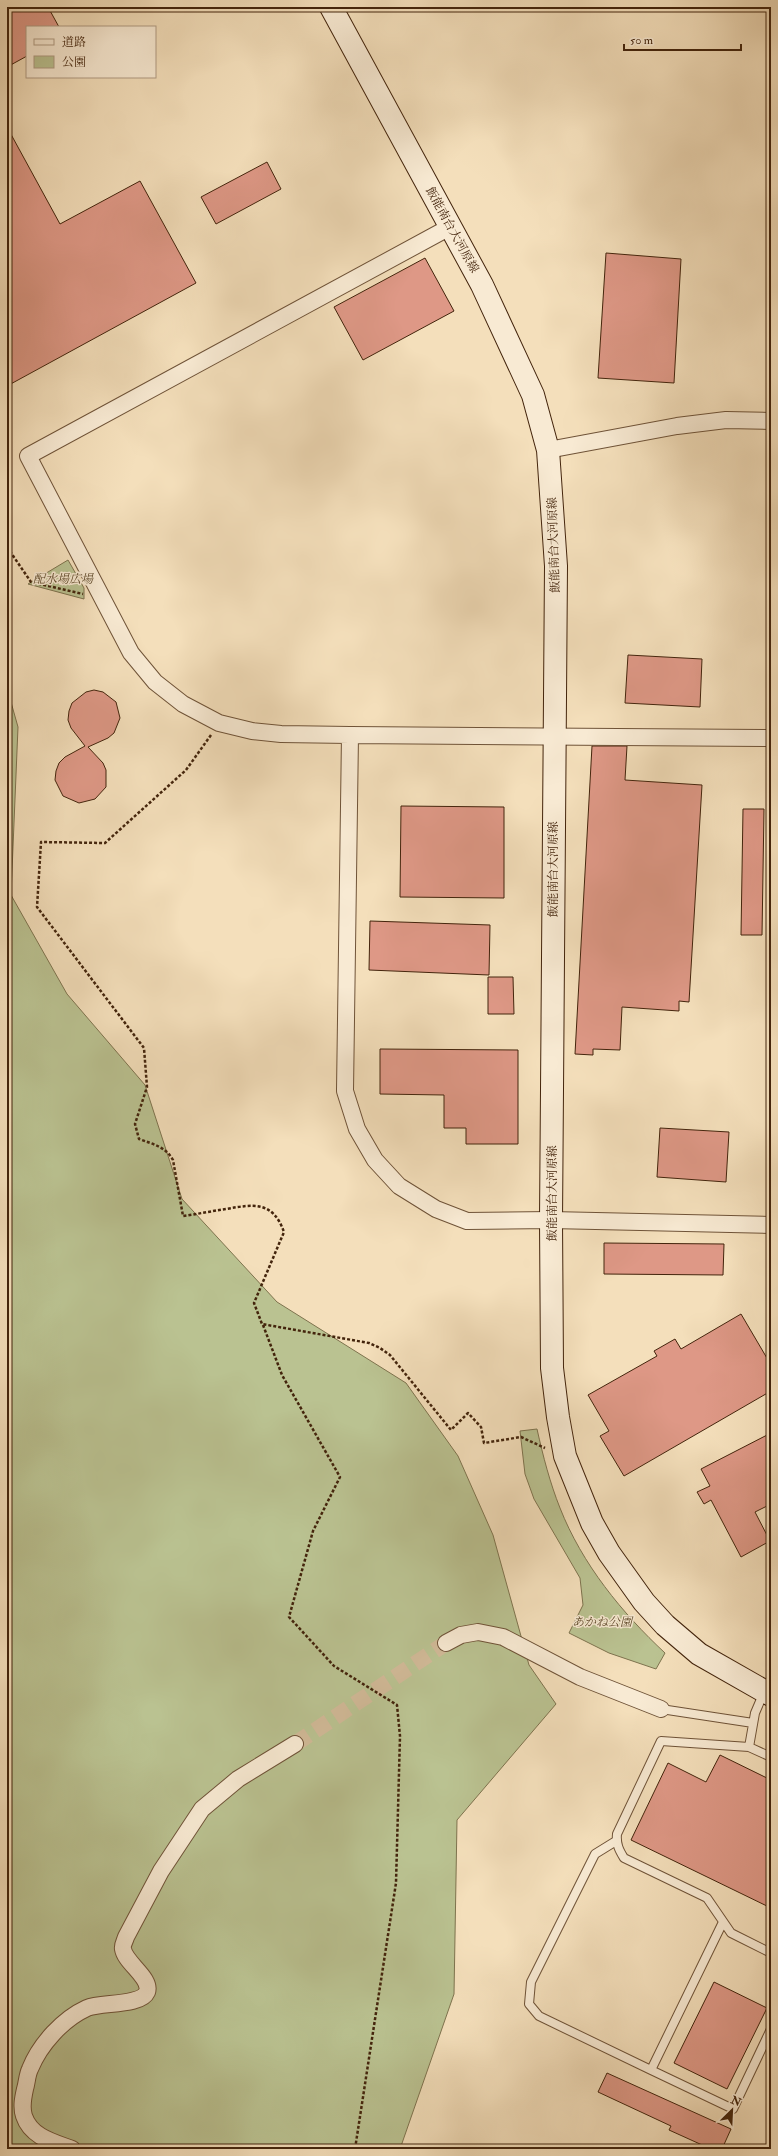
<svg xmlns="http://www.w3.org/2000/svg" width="778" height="2156" font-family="'IM FELL Double Pica','Noto Serif JP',serif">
<rect width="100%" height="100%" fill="#f4dfbb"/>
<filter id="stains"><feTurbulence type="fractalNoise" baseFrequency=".005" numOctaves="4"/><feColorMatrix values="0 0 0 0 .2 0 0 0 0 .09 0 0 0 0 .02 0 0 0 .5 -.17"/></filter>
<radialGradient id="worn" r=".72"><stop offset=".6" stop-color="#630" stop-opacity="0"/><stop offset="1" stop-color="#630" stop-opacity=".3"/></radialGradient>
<path fill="#bac291" stroke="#7e734e" d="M68,560l16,28v11l-56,-15z
M7,688l11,39 -7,168 56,99 78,91 37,114 95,103 129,81 52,73 35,79 36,130 27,39 -99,116 -3,174 -54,155h-393z
M537,1429c6,27 13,54 23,79 22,56 62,105 105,145l-9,16 -47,-16 -40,-20 14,-28 -3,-27 -46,-79 -9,-25 -5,-43z"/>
<path fill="#de9886" stroke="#43240c" d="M7,7h41l11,20h-32v29l-20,11z
M7,127l53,97 80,-43 56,102 -189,103z
M267,162l14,27 -65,35 -15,-27z
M606,253l75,6 -7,124 -76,-5z
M425,258l29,53 -91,49 -29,-53z
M628,655l74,4 -2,48 -75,-4z
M94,690l9,2 13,10 4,16 -6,15 -6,5 -20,9 15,16 3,7v17l-11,12 -16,4 -16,-7 -8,-16 1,-9 3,-8 6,-6 20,-11 -14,-18 -3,-8 1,-9 3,-8 14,-11z
M592,746h35l-2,34 77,5 -13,217 -10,-1v10l-57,-4 -2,43 -27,-1v6l-18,-1z
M401,806l103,1v91l-104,-1z
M743,809h21l-2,126h-21z
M370,921l120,4 -1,50 -120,-5z
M488,977h25l1,37h-26z
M380,1049l138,1v94h-52v-16h-22v-33l-64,-1z
M660,1128l69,4 -3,50 -69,-5z
M604,1243l120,1 -1,31 -119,-1z
M741,1314l30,51v26l-147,85 -24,-40 9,-5 -21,-36 69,-39 -3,-5 21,-12 6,10z
M771,1433v71l-16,8 15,29 -29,16 -30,-57 -7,4 -7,-12 13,-6 -9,-17z
M720,1755l51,25v128l-140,-68 37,-77 38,19z
M714,1982l53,26 -40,81 -53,-26z
M607,2073l124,56 -9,20h-11l-42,-19 2,-4 -73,-34z"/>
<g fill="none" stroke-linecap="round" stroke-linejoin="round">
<path stroke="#d1ba98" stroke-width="16" stroke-dasharray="16 8" stroke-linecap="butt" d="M295,1744l151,-101"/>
<g stroke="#6f5338" stroke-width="10">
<path id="lane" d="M661,1709l92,14
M749,1747l6,-34 9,-21
M771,1757l-22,-10 -88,-6 -44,93c-1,10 2,16 7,24l83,40 24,35 40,20
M616,1841l-21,13 -64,128 -2,22 10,12 112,54
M723,1922l-72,148 82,39 38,-80"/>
</g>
<g stroke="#6f5338" stroke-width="18">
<path id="street" d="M450,227l-422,229 103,197 24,29 28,22 36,19 33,8 29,3 69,1 421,3
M548,450l129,-24 49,-6 45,1
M350,735l-5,356 12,38 18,31 24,26 37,23 31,12 84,-1 220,5
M446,1643l15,-8 17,-3 25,5 77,40 81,32
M72,2149c-19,-7 -41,-12 -48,-33 -3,-9 -1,-18 1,-27 2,-6 2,-14 5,-20 10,-25 33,-50 57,-61 14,-6 54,-2 60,-16 5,-14 -22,-29 -24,-43 -1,-4 2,-8 3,-12l35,-66 41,-62 36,-30 57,-35"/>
</g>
<g stroke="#43240c" stroke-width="24">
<path id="secondary" d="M331,7l151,278 51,110 15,55 8,116 -5,654 1,148 6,49 7,39 27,67 17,30 35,49 21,23 34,29 72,41"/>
</g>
<path stroke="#43240c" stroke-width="2.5" stroke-dasharray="3 2" stroke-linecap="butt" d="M7,547l24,35 52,12
M211,735l-25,35 -81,73 -64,-1 -4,65 107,141 3,39 -12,37 4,15c14,5 27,8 34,21l10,56c15,-2 29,-5 43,-7 28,-5 47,-8 58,23l-30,71 8,21 107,19 11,5 10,7 61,75 17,-17 13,14 3,16 37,-6 24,11
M263,1325l19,50 58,102 -27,54 -24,86 45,49 63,39 3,31 -4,147 -41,266"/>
<use href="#lane" stroke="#f8ead3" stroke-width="8"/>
<use href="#street" stroke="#f8ead3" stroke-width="16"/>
<use href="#secondary" stroke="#f8ead3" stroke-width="22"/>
</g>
<g text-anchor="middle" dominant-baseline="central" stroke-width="3" stroke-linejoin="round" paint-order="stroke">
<g font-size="12" fill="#43240c" stroke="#f8ead3">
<text transform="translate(452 230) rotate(61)">飯能南台大河原線</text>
<text transform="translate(554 545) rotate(-92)">飯能南台大河原線</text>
<text transform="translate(553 869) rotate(-90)">飯能南台大河原線</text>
<text transform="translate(552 1193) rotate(-90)">飯能南台大河原線</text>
</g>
<g font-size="12" font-style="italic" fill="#614c2d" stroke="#f8ead3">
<text x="63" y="579">配水場広場</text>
<text x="602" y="1622">あかね公園</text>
</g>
</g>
<rect width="778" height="2156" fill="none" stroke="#f4dfbb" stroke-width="24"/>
<rect x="8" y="8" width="762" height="2140" fill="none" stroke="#43240c" stroke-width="2"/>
<rect x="12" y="12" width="754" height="2132" fill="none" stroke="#43240c"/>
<rect x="26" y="26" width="130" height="52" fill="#f8ead3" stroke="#b09b83"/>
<rect x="34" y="39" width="20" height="6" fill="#f8ead3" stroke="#b09b83"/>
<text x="62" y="46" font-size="12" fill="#43240c">道路</text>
<rect x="34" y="56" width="20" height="12" fill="#bac291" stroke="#b09b83"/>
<text x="62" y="66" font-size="12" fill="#43240c">公園</text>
<g transform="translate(732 2110) rotate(24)" stroke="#f8ead3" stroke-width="3" paint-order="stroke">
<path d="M0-3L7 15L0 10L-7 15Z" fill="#43240c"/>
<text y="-6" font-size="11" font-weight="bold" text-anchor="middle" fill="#43240c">N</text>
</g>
<path d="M624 44v6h117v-6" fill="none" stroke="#43240c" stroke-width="2"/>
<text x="630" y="44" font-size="12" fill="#43240c" stroke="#f8ead3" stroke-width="3" paint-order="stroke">50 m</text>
<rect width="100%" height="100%" filter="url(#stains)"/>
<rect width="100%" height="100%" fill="url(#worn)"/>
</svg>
